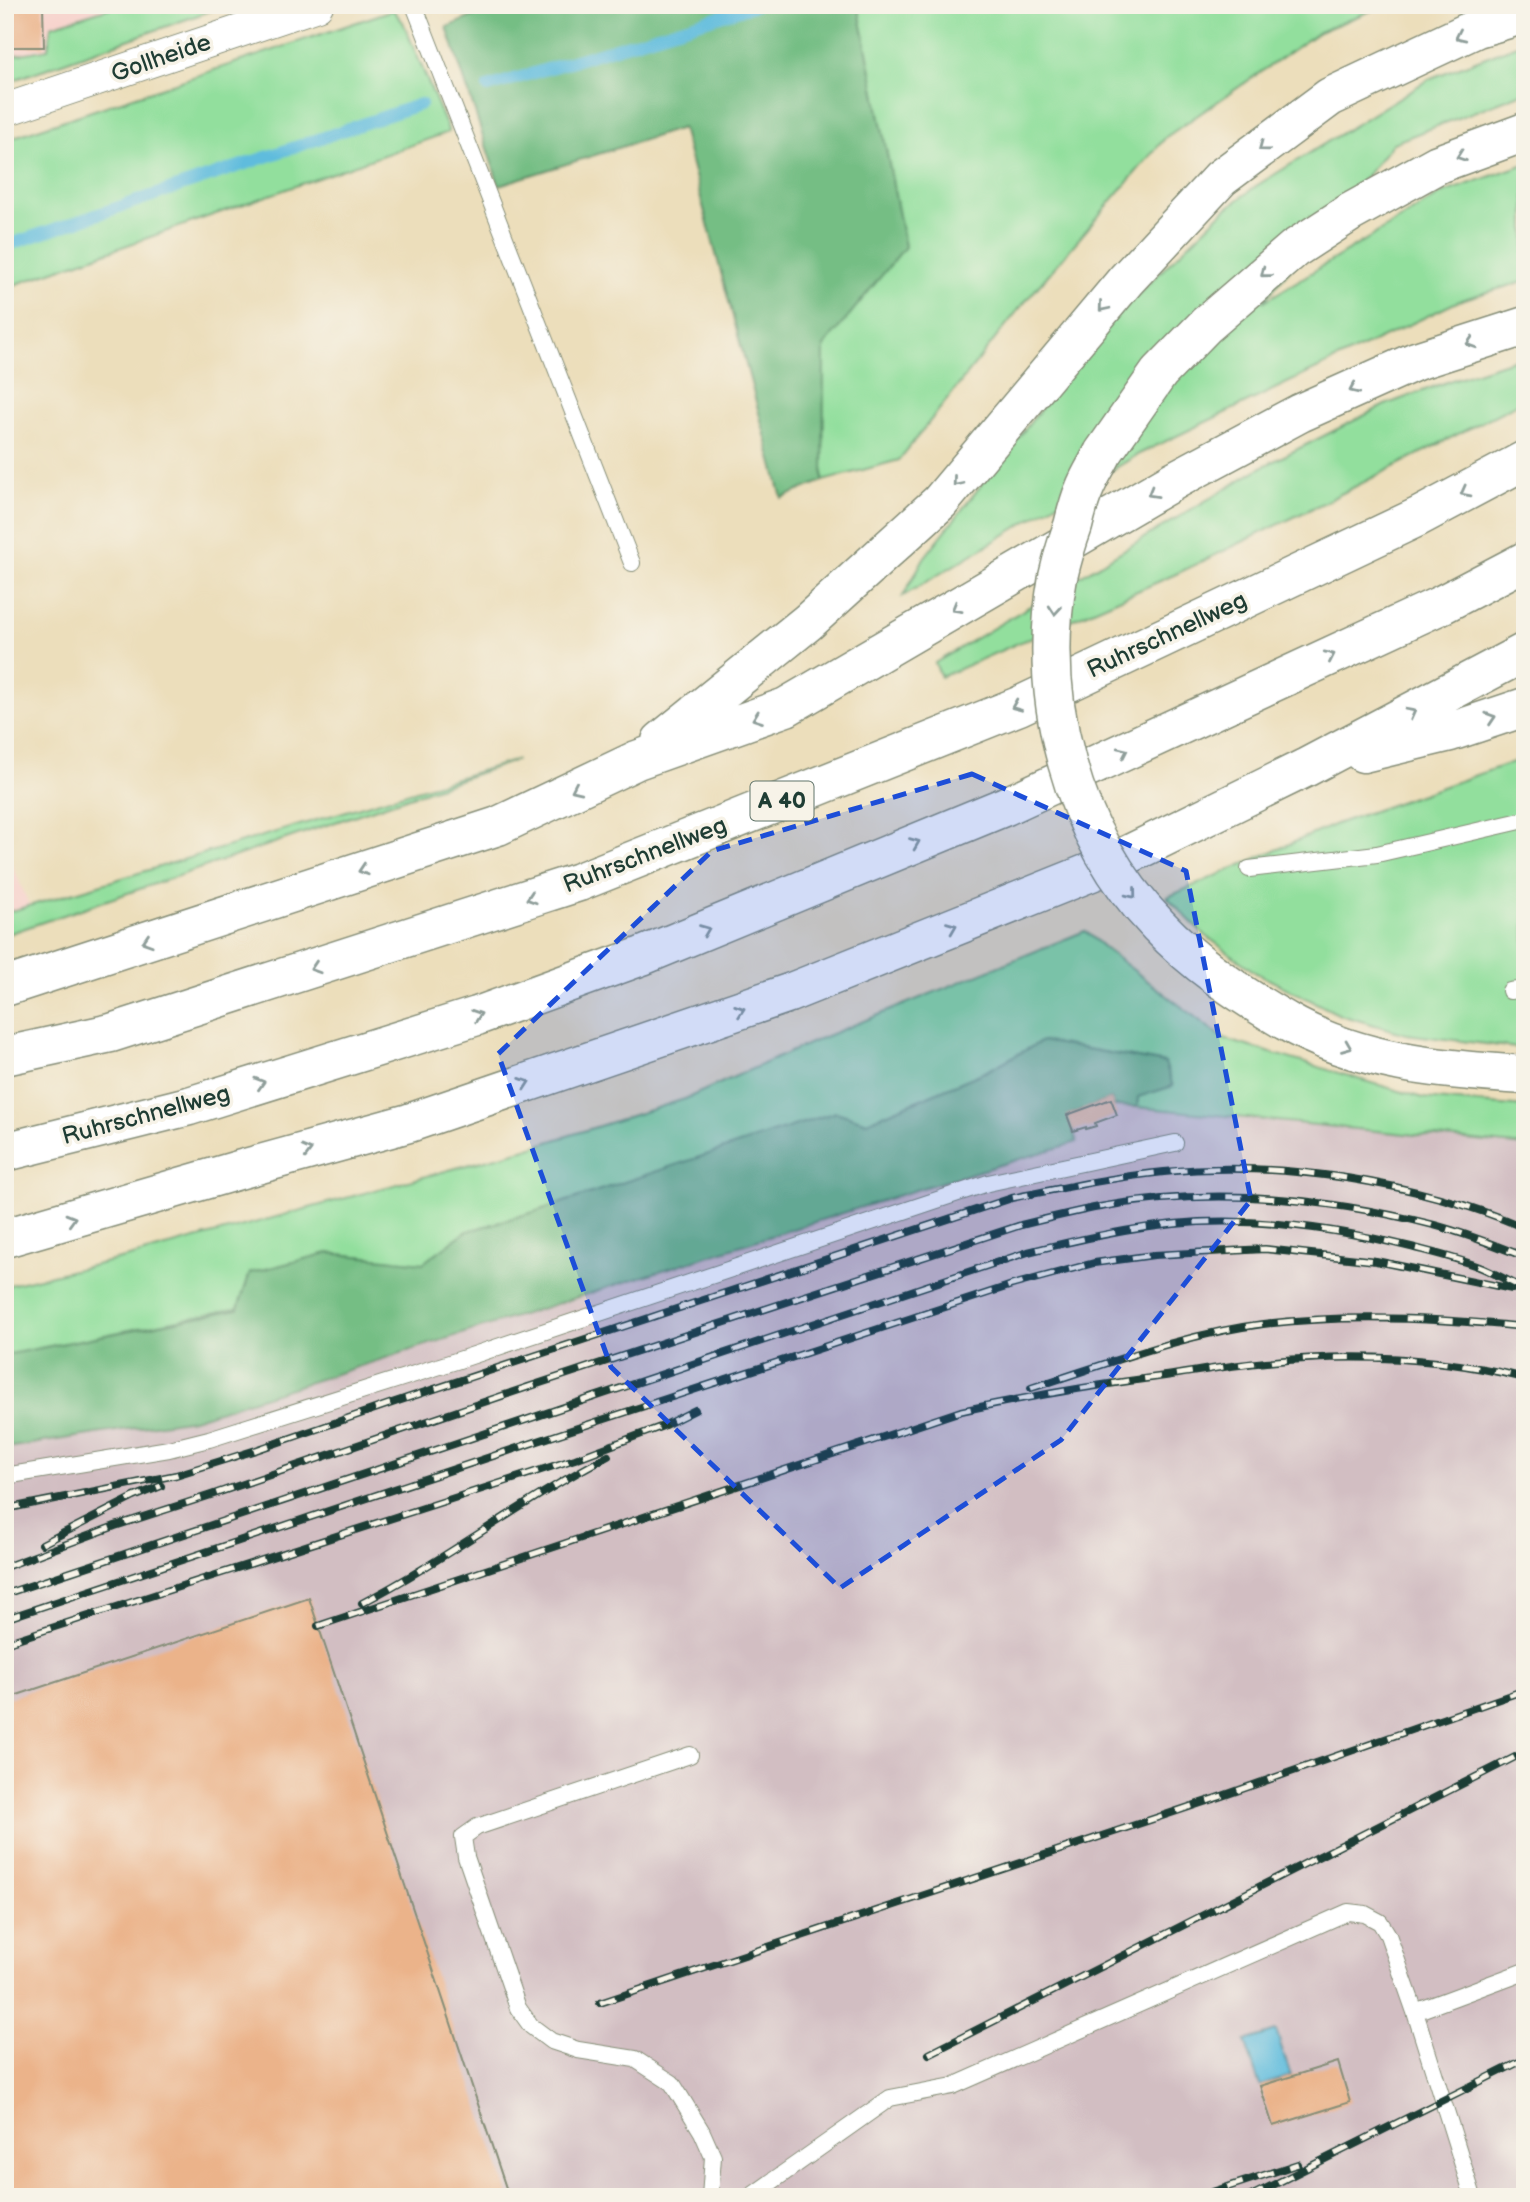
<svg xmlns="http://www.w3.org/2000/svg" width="1530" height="2202" font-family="'Balsamiq Sans',sans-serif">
<rect width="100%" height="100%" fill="#f7f3e8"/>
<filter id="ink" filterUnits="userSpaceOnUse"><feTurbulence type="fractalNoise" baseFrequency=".0143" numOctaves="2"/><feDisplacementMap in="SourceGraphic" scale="14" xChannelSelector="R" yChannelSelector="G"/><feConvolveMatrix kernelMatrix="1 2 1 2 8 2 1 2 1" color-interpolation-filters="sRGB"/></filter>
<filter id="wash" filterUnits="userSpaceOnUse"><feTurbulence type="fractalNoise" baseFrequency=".00686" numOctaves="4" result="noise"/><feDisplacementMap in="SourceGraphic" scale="28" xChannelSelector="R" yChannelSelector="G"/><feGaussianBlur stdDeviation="1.57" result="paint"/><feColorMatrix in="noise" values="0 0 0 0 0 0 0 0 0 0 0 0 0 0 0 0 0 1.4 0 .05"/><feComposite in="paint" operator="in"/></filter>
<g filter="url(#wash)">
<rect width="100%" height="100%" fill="#ecdebb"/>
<path fill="#f7d0ca" d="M5,5h114l-68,21 -3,23 -43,8z
M5,847l25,60 -25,6z"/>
<path fill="#d2bec2" d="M1111,1099l3,7 411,40v1051h-1520v-749l188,-29 732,-232 152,-45 -10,-27z"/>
<path fill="#92df9d" stroke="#588e68" stroke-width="2" d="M119,5h108l-222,78v-26l43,-8 3,-23z
M858,5h527l-66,27 -153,105 -147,172 -120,151 -76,21 1,-135 81,-100z
M393,10l10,12 46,110 -444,156v-148z
M1525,42v50l-132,51 -130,159 180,-109 82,-29v117l-64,19 -322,154 -236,142 21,-38 185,-236 112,-109 35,-27 175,-108z
M1525,356v44l-202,103 -147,71 -235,103 -6,-14 327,-196 123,-62 67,-25z
M1525,758v291l-119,-15 -66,-19 -84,-42 -55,-41 -34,-35 169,-73z
M517,760l-512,175v-22z
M1085,931l22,19 117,89 199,59 102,9v39l-388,-39 1,-10 27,-34 -123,-22 -55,30 -120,51 -31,-10 -302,100 -69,20 -42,31 -95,-10 -78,20 -12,35 -233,47v-69l124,-29 397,-108 159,-50 132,-59z"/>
<path fill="#75be84" stroke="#4a7e5c" stroke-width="2" d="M500,5h358l47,242 -81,99 -1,135 -41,17 -100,-370 -183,57 -52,-158z
M1042,1041l123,22 8,23 -35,11 -1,10 -23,-1 -3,-7 -43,16 9,27 -152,45 -732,232 -188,29v-93l233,-46 12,-36 78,-20 95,10 42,-31 69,-20 302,-100 31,10 120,-51z"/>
<path fill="#5fbcdd" stroke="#3f7c88" stroke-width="2" d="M1276,2031l15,45 -31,10 -15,-45z"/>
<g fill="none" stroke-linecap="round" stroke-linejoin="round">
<path stroke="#5fbcdd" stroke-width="12" d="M488,87l268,-82
M5,246l416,-142"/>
</g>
<g id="blocks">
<path fill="#ebb38a" d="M5,5h38l1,42h-39z
M1111,1099l6,16 -22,8 1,3 -10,3v-2l-13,4 -6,-16z
M309,1598l200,599h-504v-498z
M1338,2062l12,40 -77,24 -13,-40z"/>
</g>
</g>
<g filter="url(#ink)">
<use href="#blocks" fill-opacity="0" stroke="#868e78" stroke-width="2"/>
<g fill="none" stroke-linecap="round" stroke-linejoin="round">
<g stroke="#868e78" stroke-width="18">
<path id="lane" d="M414,5l218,558
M1249,869l128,-15 148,-34
M1510,991l15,-2
M5,1476l164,-27 40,-10 250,-79 529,-177 187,-40
M690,1755l-213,72 -14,10 3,20 52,151 13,18 20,15 27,9 57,9 37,24 30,49 11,25 -3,40
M1415,2012l110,-41
M750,2197l140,-99 63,-12 395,-174 17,2 15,8 8,13 27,77 58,185"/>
</g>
<g stroke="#868e78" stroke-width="34">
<path id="street" d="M5,110l312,-105"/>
</g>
<g stroke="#868e78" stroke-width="41">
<path id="highway" d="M1103,453l56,-80 47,-48 88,-76 57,-37 87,-48 87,-32
M661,741l147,-119 132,-120 186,-222 95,-102 109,-81 147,-69 48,-14
M1363,753l87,-21 75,-25
M5,987l493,-161 139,-66 149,-53 389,-227 125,-67 116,-52 109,-35
M1284,1020c73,43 158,50 241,55
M5,1056l106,-23 468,-151 440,-176 399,-189 107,-57
M5,1152l184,-46 288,-90 165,-60 364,-150 437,-202 82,-43
M5,1238l237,-69 167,-46 380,-130 312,-125 206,-101 218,-115"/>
</g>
<use href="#lane" stroke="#fff" stroke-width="16"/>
<use href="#street" stroke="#fff" stroke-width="32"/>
<use href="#highway" stroke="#fff" stroke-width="38"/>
<g stroke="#1f3d34" stroke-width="8">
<path id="rail" d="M1031,1388c76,-24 152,-54 232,-64 86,-10 176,-6 262,3
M5,1509l171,-34 80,-25 139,-48 617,-204c50,-10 101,-21 152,-26 115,-12 255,10 361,56
M42,1544l92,-47 27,-11
M5,1567l110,-41 93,-30 320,-109 493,-162c24,-6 49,-12 73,-17 112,-21 230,-11 340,17 30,8 61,20 91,32
M5,1594l1023,-342c48,-12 96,-23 146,-28 78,-8 160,4 237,23 23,6 49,12 71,21 14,6 28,14 43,21
M362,1603c85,-44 161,-103 246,-147
M5,1619l530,-177 477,-157 82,-22 60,-8 111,-6 111,12 136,28
M318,1626l643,-215c68,-15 136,-26 204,-35 34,-5 67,-11 101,-14 86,-9 175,-5 259,16
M5,1643l570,-184 88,-33 32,-16
M600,2003l622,-207 303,-106
M929,2054l596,-302
M1197,2197l101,-33
M1249,2197l276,-138"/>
</g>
<use href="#rail" stroke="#f7f3e8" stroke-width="5" stroke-dasharray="16" stroke-linecap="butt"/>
<g stroke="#868e78" stroke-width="41" stroke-linecap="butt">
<path id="highway-bridge" d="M1103,453c-6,12 -14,24 -19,37 -5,11 -8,24 -11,36 -6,16 -11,34 -15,51 -22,121 13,258 100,348 37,39 80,68 126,95"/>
</g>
<use href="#highway-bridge" stroke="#fff" stroke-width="38"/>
</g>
<defs><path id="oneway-chevron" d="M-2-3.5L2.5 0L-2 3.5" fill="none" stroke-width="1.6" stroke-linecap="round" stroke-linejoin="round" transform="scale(1.75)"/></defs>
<g stroke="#8f9e9a">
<use href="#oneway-chevron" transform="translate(1460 36) rotate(155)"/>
<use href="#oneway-chevron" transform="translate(1263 147) rotate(143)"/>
<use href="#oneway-chevron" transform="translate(1461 156) rotate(160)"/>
<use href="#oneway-chevron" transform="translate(1265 273) rotate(141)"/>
<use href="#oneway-chevron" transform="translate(1103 307) rotate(130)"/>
<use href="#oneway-chevron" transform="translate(1471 343) rotate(162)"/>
<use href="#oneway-chevron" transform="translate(1354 389) rotate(156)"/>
<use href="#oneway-chevron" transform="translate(957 482) rotate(130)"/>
<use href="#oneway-chevron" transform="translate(1465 492) rotate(152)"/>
<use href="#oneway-chevron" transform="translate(1152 493) rotate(150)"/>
<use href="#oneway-chevron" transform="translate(956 608) rotate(150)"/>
<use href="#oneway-chevron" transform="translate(1055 610) rotate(95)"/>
<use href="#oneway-chevron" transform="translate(1330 656) rotate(-25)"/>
<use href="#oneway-chevron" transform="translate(1016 706) rotate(157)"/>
<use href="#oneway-chevron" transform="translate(1411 713) rotate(-28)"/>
<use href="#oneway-chevron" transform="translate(757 718) rotate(160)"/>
<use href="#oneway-chevron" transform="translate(1491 718) rotate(-18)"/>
<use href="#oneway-chevron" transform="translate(1123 752) rotate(-25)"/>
<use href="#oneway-chevron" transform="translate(576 789) rotate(155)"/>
<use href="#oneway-chevron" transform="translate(915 843) rotate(-22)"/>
<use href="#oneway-chevron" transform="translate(363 870) rotate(162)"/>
<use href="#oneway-chevron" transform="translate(1132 894) rotate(51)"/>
<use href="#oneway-chevron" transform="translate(531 898) rotate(162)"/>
<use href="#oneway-chevron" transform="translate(952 927) rotate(-22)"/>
<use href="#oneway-chevron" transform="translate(705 930) rotate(-22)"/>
<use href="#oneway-chevron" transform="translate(147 941) rotate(162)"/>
<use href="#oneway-chevron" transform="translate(315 968) rotate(162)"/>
<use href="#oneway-chevron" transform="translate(740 1010) rotate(-19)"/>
<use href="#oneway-chevron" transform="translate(477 1015) rotate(-19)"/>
<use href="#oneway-chevron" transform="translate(1347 1047) rotate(22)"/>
<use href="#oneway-chevron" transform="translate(260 1083) rotate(-17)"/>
<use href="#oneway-chevron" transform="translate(525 1083) rotate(-19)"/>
<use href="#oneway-chevron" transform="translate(307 1151) rotate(-15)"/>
<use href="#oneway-chevron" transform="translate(71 1219) rotate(-16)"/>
</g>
</g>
<path fill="#1d4ed8" fill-opacity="0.2" stroke="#1d4ed8" stroke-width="5" stroke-dasharray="14 9" stroke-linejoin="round" d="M972,774l214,97 65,329 -190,240 -221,148 -229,-221 -113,-313 214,-203z"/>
<g text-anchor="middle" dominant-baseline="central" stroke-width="7" stroke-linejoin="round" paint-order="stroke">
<rect fill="#f7f3e8" stroke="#60746a" stroke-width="2" x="750.5" y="781.5" width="63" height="39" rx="5"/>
<g font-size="23" font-weight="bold" fill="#1f3d34">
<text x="782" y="801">A 40</text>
</g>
<g font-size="24" fill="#1f3d34" stroke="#f7f3e8">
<text transform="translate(161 58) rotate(-19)">Gollheide</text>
<text transform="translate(1167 635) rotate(-25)">Ruhrschnellweg</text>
<text transform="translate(645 855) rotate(-21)">Ruhrschnellweg</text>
<text transform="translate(146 1115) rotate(-15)">Ruhrschnellweg</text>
</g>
</g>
<rect width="1530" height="2202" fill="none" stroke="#f7f3e8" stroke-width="28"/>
</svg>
